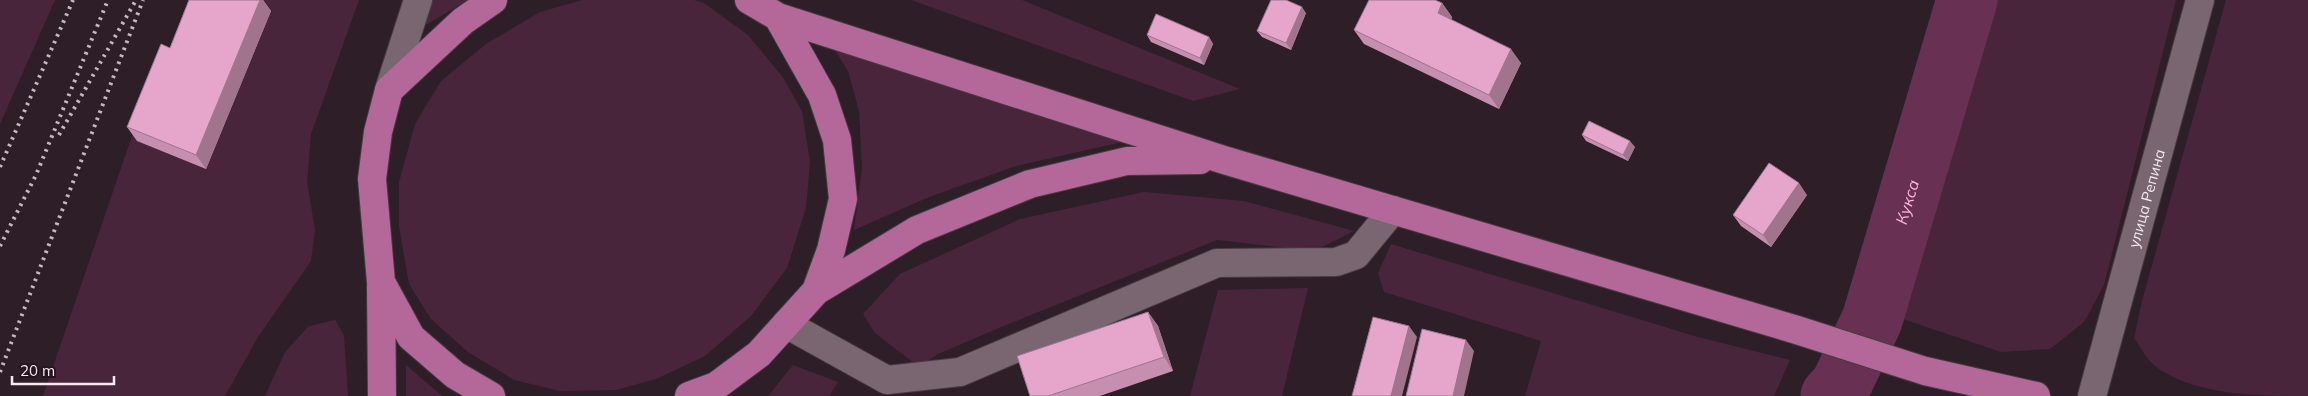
<svg xmlns="http://www.w3.org/2000/svg" width="2308" height="396" font-family="Mulish,sans-serif">
<rect width="100%" height="100%" fill="#2e1e28"/>
<path fill="#49253c" d="M0,0h55l-55,124z
M190,0h169l-48,134 -4,47 8,49 -4,31 -53,76 -33,59h-182l88,-257z
M424,0h44l-54,32z
M582,0h112l10,3 44,32 34,41 20,35 8,51 -4,46 -19,60 -36,48 -46,40 -49,23 -40,11 -56,1 -46,-11 -46,-28 -37,-33 -22,-35 -10,-58v-44l16,-58 26,-43 45,-37 54,-32z
M911,0h111l218,89 -47,12z
M1981,0h195l-72,285 -20,37 -34,27 -49,3 -110,-37 17,-84z
M2226,0h82v396c-49,0 -113,0 -153,-30 -9,-7 -15,-20 -21,-28l8,-37z
M829,41l302,99 -115,26 -87,31 -75,33 8,-62 -3,-57 -11,-40z
M1144,192l100,9 110,30 -40,20 -97,-11 -211,85 -68,29 -19,13 -44,-34 -12,-19 37,-40 120,-55z
M1391,244l307,93 92,23 -16,36h-249l16,-55 -157,-49 -6,-19z
M1308,288l-26,108h-92l28,-106z
M335,320l9,15 4,61h-83l20,-44 24,-26z
M406,365l36,31h-36z
M793,365l45,17 -9,14h-61z"/>
<g fill="none" stroke-linecap="round" stroke-linejoin="round">
<path stroke="#683154" stroke-width="61" id="s1" d="M1831,396l10,-11 31,-65 95,-320"/>
<g stroke="#483a42" stroke-width="30">
<g id="minor">
<path d="M389,90l29,-90"/>
<path d="M786,324l101,56 73,-8 257,-109 119,-1 20,-7 37,-45"/>
<path id="s2" d="M2092,396l108,-396"/>
</g>
</g>
<g stroke="#483a42" stroke-width="30">
<path id="major" d="M778,17l446,143 573,170 128,41 111,25
M381,286l1,110
M816,291l101,-61 113,-46 97,-23 73,-1
M491,396l-36,-21 -44,-38 -30,-55 -9,-103 6,-47 11,-42 74,-69 30,-21
M689,396l27,-10 43,-32 57,-63 15,-41 12,-51 -6,-59 -15,-45 -44,-78 -29,-17"/>
</g>
<use href="#minor" stroke="#796671" stroke-width="28"/>
<use href="#major" stroke="#b46899" stroke-width="28"/>
<path stroke="#c5b8bf" stroke-width="4" stroke-dasharray="2.5 5" stroke-linecap="butt" d="M59,135l77,-135
M0,167l73,-167
M0,246l36,-71 72,-175
M0,372l143,-372"/>
</g>
<path fill="#c68eaf" d="M189,0h74l8,11 -65,158 -69,-28 -10,-14 43,-79z
M1442,3l10,14 -1,3 70,43 -22,46 -135,-65 -10,-14z
M1306,13l-15,37 -29,-13 -5,-6z
M1147,35l62,2 4,7 -9,21 -53,-23z
M1582,135l53,12 -7,14 -42,-20z
M1807,195l-36,52 -30,-21 -8,-11z
M1148,312l10,14 15,45 -73,25h-70z"/>
<path fill="#a1748e" d="M260,0h3l8,11 -65,158 -10,-14z
M1442,3l10,14 -4,10 -10,-14z
M1302,7l4,6 -15,37 -5,-7z
M1209,37l4,7 -9,21 -4,-7z
M1511,49l10,14 -22,46 -10,-14z
M1630,141l5,6 -7,14 -5,-6z
M1799,183l8,12 -36,52 -8,-12z
M1148,312l10,14 15,45 -9,-14z
M1409,326l8,11 -15,59h-11z
M1466,340l8,11 -10,45h-11z"/>
<path fill="#e6a5cb" stroke="#a1748e" d="M189,0h71l-64,155 -69,-28 34,-83 9,4z
M1271,0h15l16,7 -16,36 -29,-12z
M1369,0h66l7,3 -4,10 73,36 -22,46 -135,-65z
M1156,14l53,23 -9,21 -53,-23z
M1589,121l41,20 -7,14 -41,-20z
M1769,163l30,20 -36,52 -30,-20z
M1148,312l16,45 -116,39h-18l-13,-40z
M1373,317l36,9 -18,70h-39z
M1422,329l44,11 -13,56h-47z"/>
<g text-anchor="middle" dominant-baseline="central" stroke-width="5" stroke-linejoin="round" paint-order="stroke">
<g font-size="15" fill="#f7ebf1" stroke="#24151e">
<text stroke="none"><textPath href="#s2" startOffset="205">улица Репина</textPath></text>
</g>
<g font-size="16" font-style="italic" fill="#feb7e1" stroke="#24151e">
<text stroke="none"><textPath href="#s1" startOffset="210">Кукса</textPath></text>
</g>
</g>
<path d="M12 376v8h102v-8" fill="none" stroke="#f7ebf1" stroke-width="2.5"/>
<text x="20" y="376" font-size="15" fill="#f7ebf1" stroke="#24151e" stroke-width="4" paint-order="stroke">20 m</text>
</svg>
